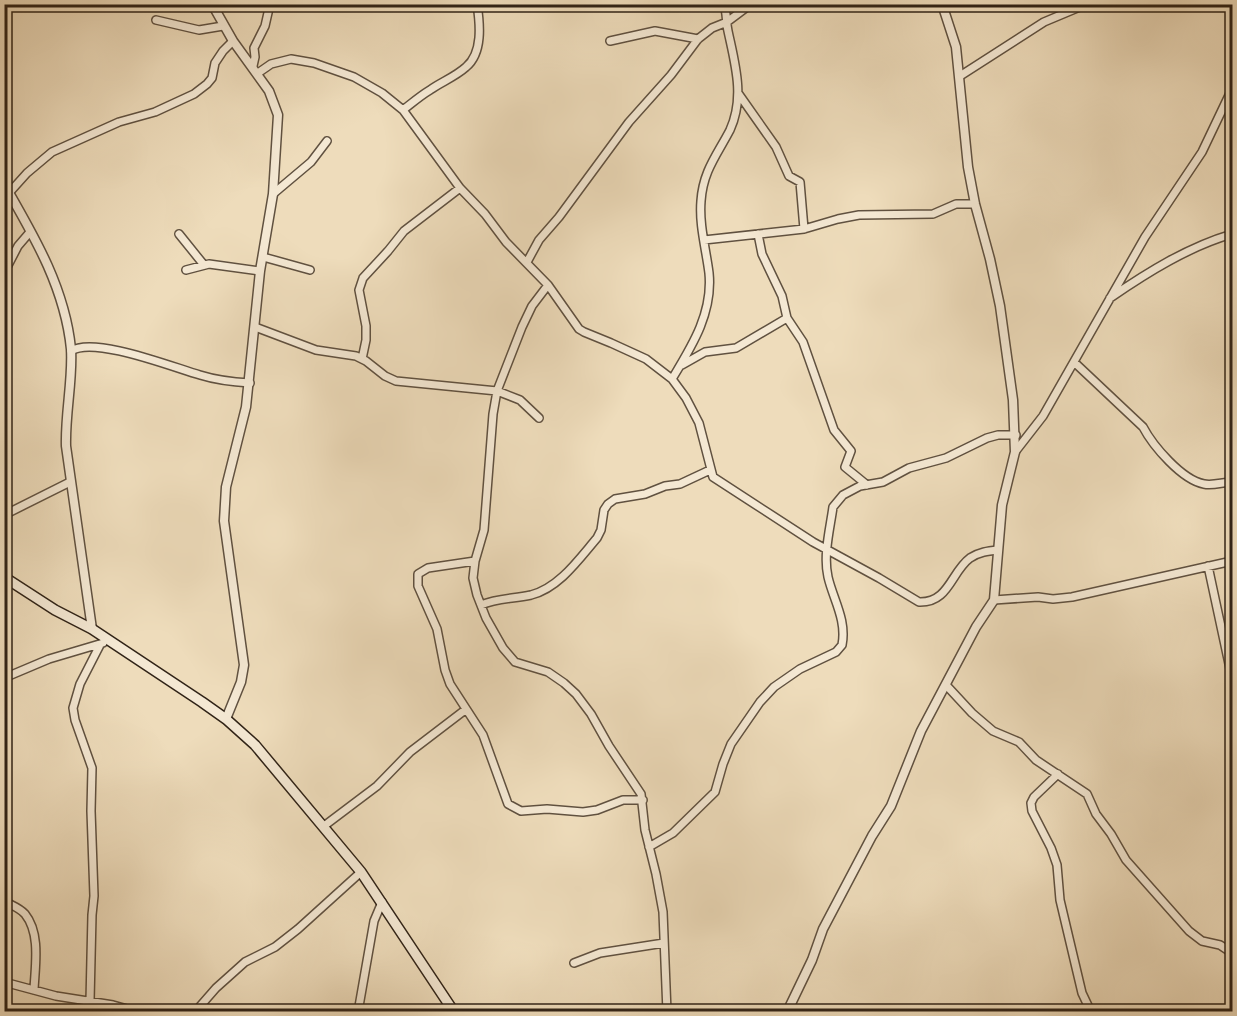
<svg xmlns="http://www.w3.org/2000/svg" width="1237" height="1016" font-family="'Gentium Book Plus',serif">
<rect width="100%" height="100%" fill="#eedcbb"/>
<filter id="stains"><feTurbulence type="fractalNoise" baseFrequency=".00333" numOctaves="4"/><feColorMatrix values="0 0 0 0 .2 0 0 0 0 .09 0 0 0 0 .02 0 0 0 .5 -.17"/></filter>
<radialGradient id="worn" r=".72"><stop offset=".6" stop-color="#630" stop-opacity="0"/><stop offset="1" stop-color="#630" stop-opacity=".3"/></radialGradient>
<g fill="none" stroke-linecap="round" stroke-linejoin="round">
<g stroke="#605140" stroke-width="10">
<path id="minor" d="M156,20l43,10 24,-4
M610,41l45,-10 43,8
M253,66l2,-9 -1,-9 11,-22 5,-22
M258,73l13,-9 20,-5 23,4 40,14 28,16 21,17 57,78 25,26 21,28 42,43 31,44 5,3 27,11 35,16 26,20 14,19 13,25 14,54 100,65 66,36 40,24c30,1 32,-30 51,-44 9,-6 18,-7 28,-8
M960,76l84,-54 43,-18
M738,93l38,54 13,29 11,6 4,47
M403,110c9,-7 17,-14 27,-20 11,-8 25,-13 36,-23 17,-14 14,-43 11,-63
M9,193l18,-20 25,-21 67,-30 36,-10 39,-18 13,-10 5,-6 3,-15 8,-12 10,-10
M273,194l38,-32 16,-21
M179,234l25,31
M758,234l4,20 20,42 5,22 16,24 31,88 17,21 -6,16 22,18
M704,240l100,-11 34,-10 21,-4 74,-1 23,-10h19
M263,257l47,13
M527,262l12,-22 20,-23 70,-95 42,-47 27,-36 14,-11 15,-6 24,-18
M186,270l23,-6 51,7
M4,273l14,-27 12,-14
M548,285l-16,21 -10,21 -25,64 -4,23 -9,116 -9,31 -2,17 4,17 9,23 17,30 12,14 33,10 16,11 12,11 15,20 18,32 32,48 4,36 11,44 7,38 4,100
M1110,298c38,-26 78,-51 122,-64
M255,327l61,23 40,6 10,5 19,15 11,5 101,10 23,9 19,18
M71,351c23,-15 101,16 129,24 16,5 32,7 50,8
M362,359l4,-19v-14l-7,-36 4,-12 25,-27 16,-20 56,-43
M1074,362l69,65c10,19 39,53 61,57 9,2 19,-2 28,-2
M682,365l23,-13 31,-4 51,-30
M672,379c20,-33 41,-66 37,-106 -3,-24 -10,-48 -8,-72 2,-30 16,-46 29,-71 15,-33 5,-66 -2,-99 -2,-9 -1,-17 -4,-27
M1015,452l28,-36 102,-179 57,-85 30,-63
M4,515l66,-33
M475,561l-47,7 -10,6v12l19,43 8,41 5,14 33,51 25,69 13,7 26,-2 36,3 14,-2 26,-10h20
M1208,566l24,112
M994,600l44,-3 15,2 19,-2 160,-36
M481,605c17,-7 32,-6 50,-10 28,-7 48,-36 66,-57l4,-8 3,-20 4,-6 7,-5 30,-5 20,-8 15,-2 30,-14
M4,678l45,-19 54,-16
M946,685l26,28 21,18 26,11 17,18 51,34 9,20 15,20 15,26 63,71 13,10 18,4 12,8
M1058,774l-24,23 -3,6 1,8 19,37 6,17 3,35 22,93 9,19
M324,826l53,-40 33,-34 55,-42
M649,847l24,-14 42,-41 8,-28 8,-20 29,-42 14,-15 26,-18 36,-17 6,-7c5,-25 -9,-46 -14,-68 -5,-22 2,-48 5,-70l10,-12 17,-9 23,-4 26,-14 37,-10 41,-20 11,-3h18
M4,901c7,4 16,7 21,13 16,20 10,52 9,76
M574,963l26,-10 64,-10
M4,982l52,14 57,9 25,7
M90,1001l2,-86 2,-19 -3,-85 1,-43 -17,-48 -2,-12 7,-24 20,-39
M195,1012l21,-24 19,-17 10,-9 30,-15 23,-18 63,-57
M358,1012l16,-91 8,-19"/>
</g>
<g stroke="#605140" stroke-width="11">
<path id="tertiary" d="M212,4l21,37 36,50 9,24 -5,79 -13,77 -14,136 -20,80 -2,34 20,144 -3,17 -15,37
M4,184c30,52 61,104 67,165 2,30 -6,65 -5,97l26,183
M787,1012l25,-52 11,-31 49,-93 19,-30 30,-75 55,-104 18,-27 8,-95 13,-53 -2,-52 -13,-94 -10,-47 -15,-55 -7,-37 -12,-120 -14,-43"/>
</g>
<g stroke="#302317" stroke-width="12">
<path id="secondary" d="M4,577l51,33 37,19 110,73 24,17 29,26 106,127 93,140"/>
</g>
<use href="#minor" stroke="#f4e8d3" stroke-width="7"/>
<use href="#tertiary" stroke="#f4e8d3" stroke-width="8"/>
<use href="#secondary" stroke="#f4e8d3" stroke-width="9"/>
</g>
<rect width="1237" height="1016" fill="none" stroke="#eedcbb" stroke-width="24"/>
<rect x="6" y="6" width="1225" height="1004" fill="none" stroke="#302317" stroke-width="3"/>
<rect x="12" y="12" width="1213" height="992" fill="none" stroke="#302317" stroke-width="1.5"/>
<rect width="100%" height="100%" filter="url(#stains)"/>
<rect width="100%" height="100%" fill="url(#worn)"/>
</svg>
